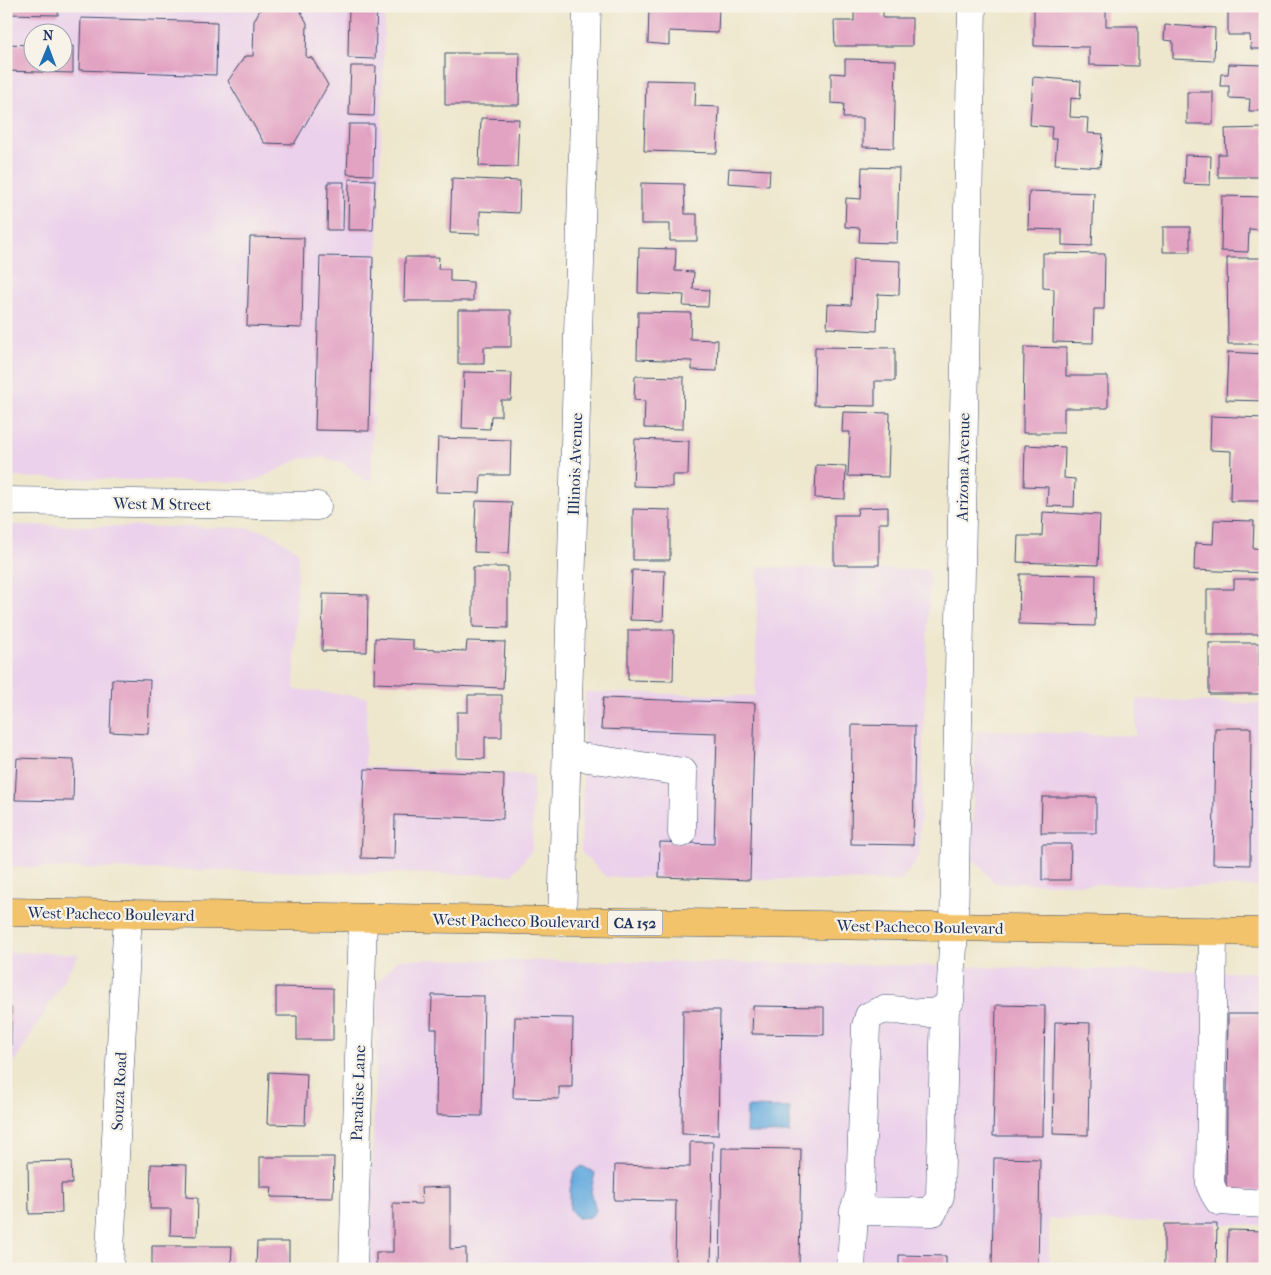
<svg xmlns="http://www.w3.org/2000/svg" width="1271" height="1275" font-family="'IM FELL French Canon',serif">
<rect width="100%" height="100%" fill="#f7f3e8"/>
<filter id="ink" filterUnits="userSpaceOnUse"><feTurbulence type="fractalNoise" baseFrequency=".02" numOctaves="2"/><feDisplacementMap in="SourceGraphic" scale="10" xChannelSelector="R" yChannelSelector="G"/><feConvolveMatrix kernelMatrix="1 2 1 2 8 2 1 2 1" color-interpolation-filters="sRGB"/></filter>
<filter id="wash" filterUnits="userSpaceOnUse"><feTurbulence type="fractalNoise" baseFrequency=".0096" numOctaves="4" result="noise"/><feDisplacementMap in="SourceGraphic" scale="20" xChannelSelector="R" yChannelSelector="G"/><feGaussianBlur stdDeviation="1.12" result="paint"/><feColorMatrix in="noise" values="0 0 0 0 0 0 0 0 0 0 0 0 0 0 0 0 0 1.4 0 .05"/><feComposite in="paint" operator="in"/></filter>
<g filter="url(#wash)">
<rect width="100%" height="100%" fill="#eee7cd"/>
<path fill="#ebd1eb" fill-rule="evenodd" d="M6,6h379l-14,475 -8,-1 -19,-17 -22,-6 -23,2 -42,21 -20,2 -231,-5zM32,32h30v30h-30z
M6,525l241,3 21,4 30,19 -4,138 73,8 -2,69 168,9 -1,75 -20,25 -506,-8z
M758,567l172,3 -11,286 -18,25 -295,-4 -25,-25 4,-160 170,4z
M1137,699l128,5v183l-270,-4 -24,-26 5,-127 160,6z
M6,952l73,2 -73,123z
M398,959l438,5 429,9v252l-216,-6v50h-680l9,-287z"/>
<path fill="#6aaddf" stroke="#426e9e" d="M747,1107l43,1v25h-44z
M582,1166l13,7 -4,18 5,20 -6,6 -13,1 -7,-9v-19l4,-18z"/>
<g id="blocks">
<path fill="#e2a2c2" d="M6,6h53l-1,9 -52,-1z
M262,6h36l9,17 -1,34 6,1 16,27 -34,59 -30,-1 -36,-62 17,-25h8l1,-35z
M349,6h28l-2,53 -27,-1z
M649,6h70l-1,27 -49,-2v14l-21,-2z
M854,6h29v12h29v28h-77l-1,-25h20z
M1034,6h72v20h32v40l-49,-1v-18l-55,-1z
M1228,6h37v43h-14l-1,-14h-22z
M81,18l136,4 -1,53 -137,-5z
M1165,25l50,3 -1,33 -41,-2v-18l-9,-1z
M6,44l26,1v17h30v-16h11v27l-67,-2z
M445,53h75l-1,52h-74z
M845,59l51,1 -2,88 -31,-1v-29h-20l1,-14 -13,-1v-30l14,1z
M1229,64l36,1v46h-16l1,-12 -21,-1v-12h-9l1,-12h7z
M351,66h25l-2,50 -25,-1z
M1033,77l48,4 -1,18 -9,-1 -1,19 18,1 -1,15 16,1 -3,33 -45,-3 2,-25h-6l1,-12 -22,-2z
M646,80l50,1 -1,25 24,1 -2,46 -73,-2z
M1187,92h26v32h-26z
M481,118l38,1 -2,48 -38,-1z
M349,124h25l-1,51 -26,-1z
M1265,128v49h-47v-23h8l-1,-25z
M1185,155l26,1 -1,29 -26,-1z
M862,167l37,1 -2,75 -38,-1 1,-14 -15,-1 1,-29 15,1z
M729,168l41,2 -1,16 -41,-3z
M452,178l68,3 -1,32 -39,-2v23l-30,-1z
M349,179l26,1 -2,50h-25z
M328,182h16l-1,48h-16z
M641,183l43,1 1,30h12v27h-27v-17h-29z
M1029,191l65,2 -2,53 -30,-1v-15l-34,-1z
M1222,196l43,1v33l-16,-1 -1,23 -27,-1z
M1163,227h27v25h-27z
M250,237l54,1 -2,90 -55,-2z
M639,248l37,1 -1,22 19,1 -1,17 16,1 -1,17 -25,-1 1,-11 -46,-2z
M1043,253l62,1 -1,55h-10l-1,34 -40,-1 1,-53 -11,-1z
M320,256l53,1 -4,174 -54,-1z
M405,257h34l-1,12h12v12l23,1v19h-69z
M1227,258h38v34h-3v29l3,-1v24h-37z
M853,259l47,2 -1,34 -21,-1 -1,37 -50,-3 1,-24 23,1z
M458,310h53v37h-27v17h-26z
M638,312l53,1 -1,26 28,1 -1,31 -25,-1v-9l-55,-2z
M815,347l80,1v33h-20v25l-61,-1z
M1024,347l42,1v28h42v32h-44v25h-41z
M1228,352l37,2v47l-39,-1z
M464,372l48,1 -1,27h-10v16h-10l-1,13 -28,-1z
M635,376l49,1 -1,52 -39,-1 1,-27 -11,-1z
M843,412l47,1 -2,64 -40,-1 2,-44h-8z
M1211,416l54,2v65h-5v18h-30l1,-50 -21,-1z
M438,438l73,2 -1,35h-29l-1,18 -44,-1z
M635,439l54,2 -1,34h-16v12l-39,-1z
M1025,445l40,2 -1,31 11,1 -1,28 -27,-1 1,-19 -24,-1z
M816,465l30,1 -1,33 -30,-1z
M476,501l36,1 -3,51 -35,-1z
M888,507v16h-9v42h-45v-50h23l1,-7z
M633,509l37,1v50h-37z
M1043,512l57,3 -2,50 -81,-3 1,-26h24z
M1214,520l40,1 -1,27 12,1v24l-71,-3 1,-27 18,1z
M473,567h35v61l-35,-1z
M632,570l33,1 -2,50 -33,-1z
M1020,574l76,1 -1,51 -76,-2z
M1234,579h27v55h-54v-45h27z
M323,594l45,1 -1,57 -45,-1z
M628,630h46l-1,51 -45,-1z
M375,638l38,2v9l53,2 1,-10 38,1 -2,46 -129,-5z
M1209,643h50v24l6,-1v28h-56z
M112,679l38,1 -2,54 -38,-2z
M468,695h34v42h-17v22l-28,-1v-46h11z
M603,698l152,5 -5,177 -91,-3 1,-35 54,2 3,-111 -116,-4z
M852,725l63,1 -2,119 -62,-1z
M1215,728h36l-1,137 -37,-1z
M17,758l57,2 -1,41 -58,-1z
M365,769l139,5 -1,45 -108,-4 -1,44 -33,-1z
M1042,797h54v36h-55z
M1042,844h29l-1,36h-28z
M276,987l57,1v52h-36v-24h-21z
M432,995l52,1 -2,120 -46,-1 1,-86h-6z
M996,1005l49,1 -2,130h-50z
M753,1006l71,1v28l-72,-1z
M6,1007h5v50h-5z
M683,1010h37l-2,125 -36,-1z
M1228,1014h37v176h-39z
M515,1017l58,1 -1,69h-13v12l-46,-1z
M1055,1022l35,1 -2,112 -35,-1z
M269,1072l38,2 -2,51 -38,-1z
M690,1142h23l-2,127h-36l1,-68 -62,-1 1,-35 75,2z
M722,1148l79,1 -2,120h-79z
M260,1157h74l-1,41 -62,-1 1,-10h-12z
M994,1158l46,1 -2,110h-46z
M71,1161l1,23h-11l1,29 -33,1 -1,-52z
M151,1164l36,1 -1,32 12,1 -1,38 -27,-1 1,-26h-21z
M450,1187v62l16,-1v21h-90v-17h17v-49l29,1 -1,-16z
M1164,1224h53l-1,45h-52z
M1228,1230l37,1v38h-38z
M257,1242h32v27h-33z
M152,1246h80l-1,23h-79z
M899,1255l47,1v13h-47z"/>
</g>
</g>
<g filter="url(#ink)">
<use href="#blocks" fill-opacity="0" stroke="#3b4b6f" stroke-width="1"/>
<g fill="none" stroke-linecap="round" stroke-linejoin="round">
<g stroke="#3b4b6f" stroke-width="29">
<path id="minor" d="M6,501l311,5
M567,755l116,17 -1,61
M562,922l25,-916
M1213,931l-3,253 4,9 5,8 46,3
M854,1211l79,1 7,-16 5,-188
M109,1269l19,-355
M353,1269l10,-351
M851,1269l3,-58 6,-18 6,-167 3,-10c5,-2 10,-5 15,-6 22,-2 52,13 66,-9l4,-73 18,-922"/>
</g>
<g stroke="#3b4b6f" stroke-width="29">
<path id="highway" d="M6,912l1259,20"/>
</g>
<use href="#minor" stroke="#fff" stroke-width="28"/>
<use href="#highway" stroke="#f2c36a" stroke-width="28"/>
</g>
</g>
<g text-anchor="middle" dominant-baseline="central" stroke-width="4.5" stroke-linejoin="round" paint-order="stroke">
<rect fill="#f7f3e8" stroke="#5d6a87" stroke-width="1" x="607.5" y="910.5" width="55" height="25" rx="4"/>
<g font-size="15" font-weight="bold" fill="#1b2f5e">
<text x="635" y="923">CA 152</text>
</g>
<g font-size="16" fill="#1b2f5e" stroke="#f7f3e8">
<text transform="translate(575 464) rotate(-88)">Illinois Avenue</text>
<text transform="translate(963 467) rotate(-89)">Arizona Avenue</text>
<text transform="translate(162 504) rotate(1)">West M Street</text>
<text transform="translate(111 914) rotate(1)">West Pacheco Boulevard</text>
<text transform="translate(516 921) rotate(1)">West Pacheco Boulevard</text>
<text transform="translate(920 927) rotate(1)">West Pacheco Boulevard</text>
<text transform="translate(119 1091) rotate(-87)">Souza Road</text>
<text transform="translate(358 1093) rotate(-88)">Paradise Lane</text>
</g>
</g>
<rect width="1271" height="1275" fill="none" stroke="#f7f3e8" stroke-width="25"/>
<g transform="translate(48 48) rotate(1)"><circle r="24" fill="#f7f3e8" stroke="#9fa5b1"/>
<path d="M0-4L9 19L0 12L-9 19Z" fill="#1f6fb2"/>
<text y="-8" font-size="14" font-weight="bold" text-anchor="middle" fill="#1b2f5e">N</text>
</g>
</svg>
